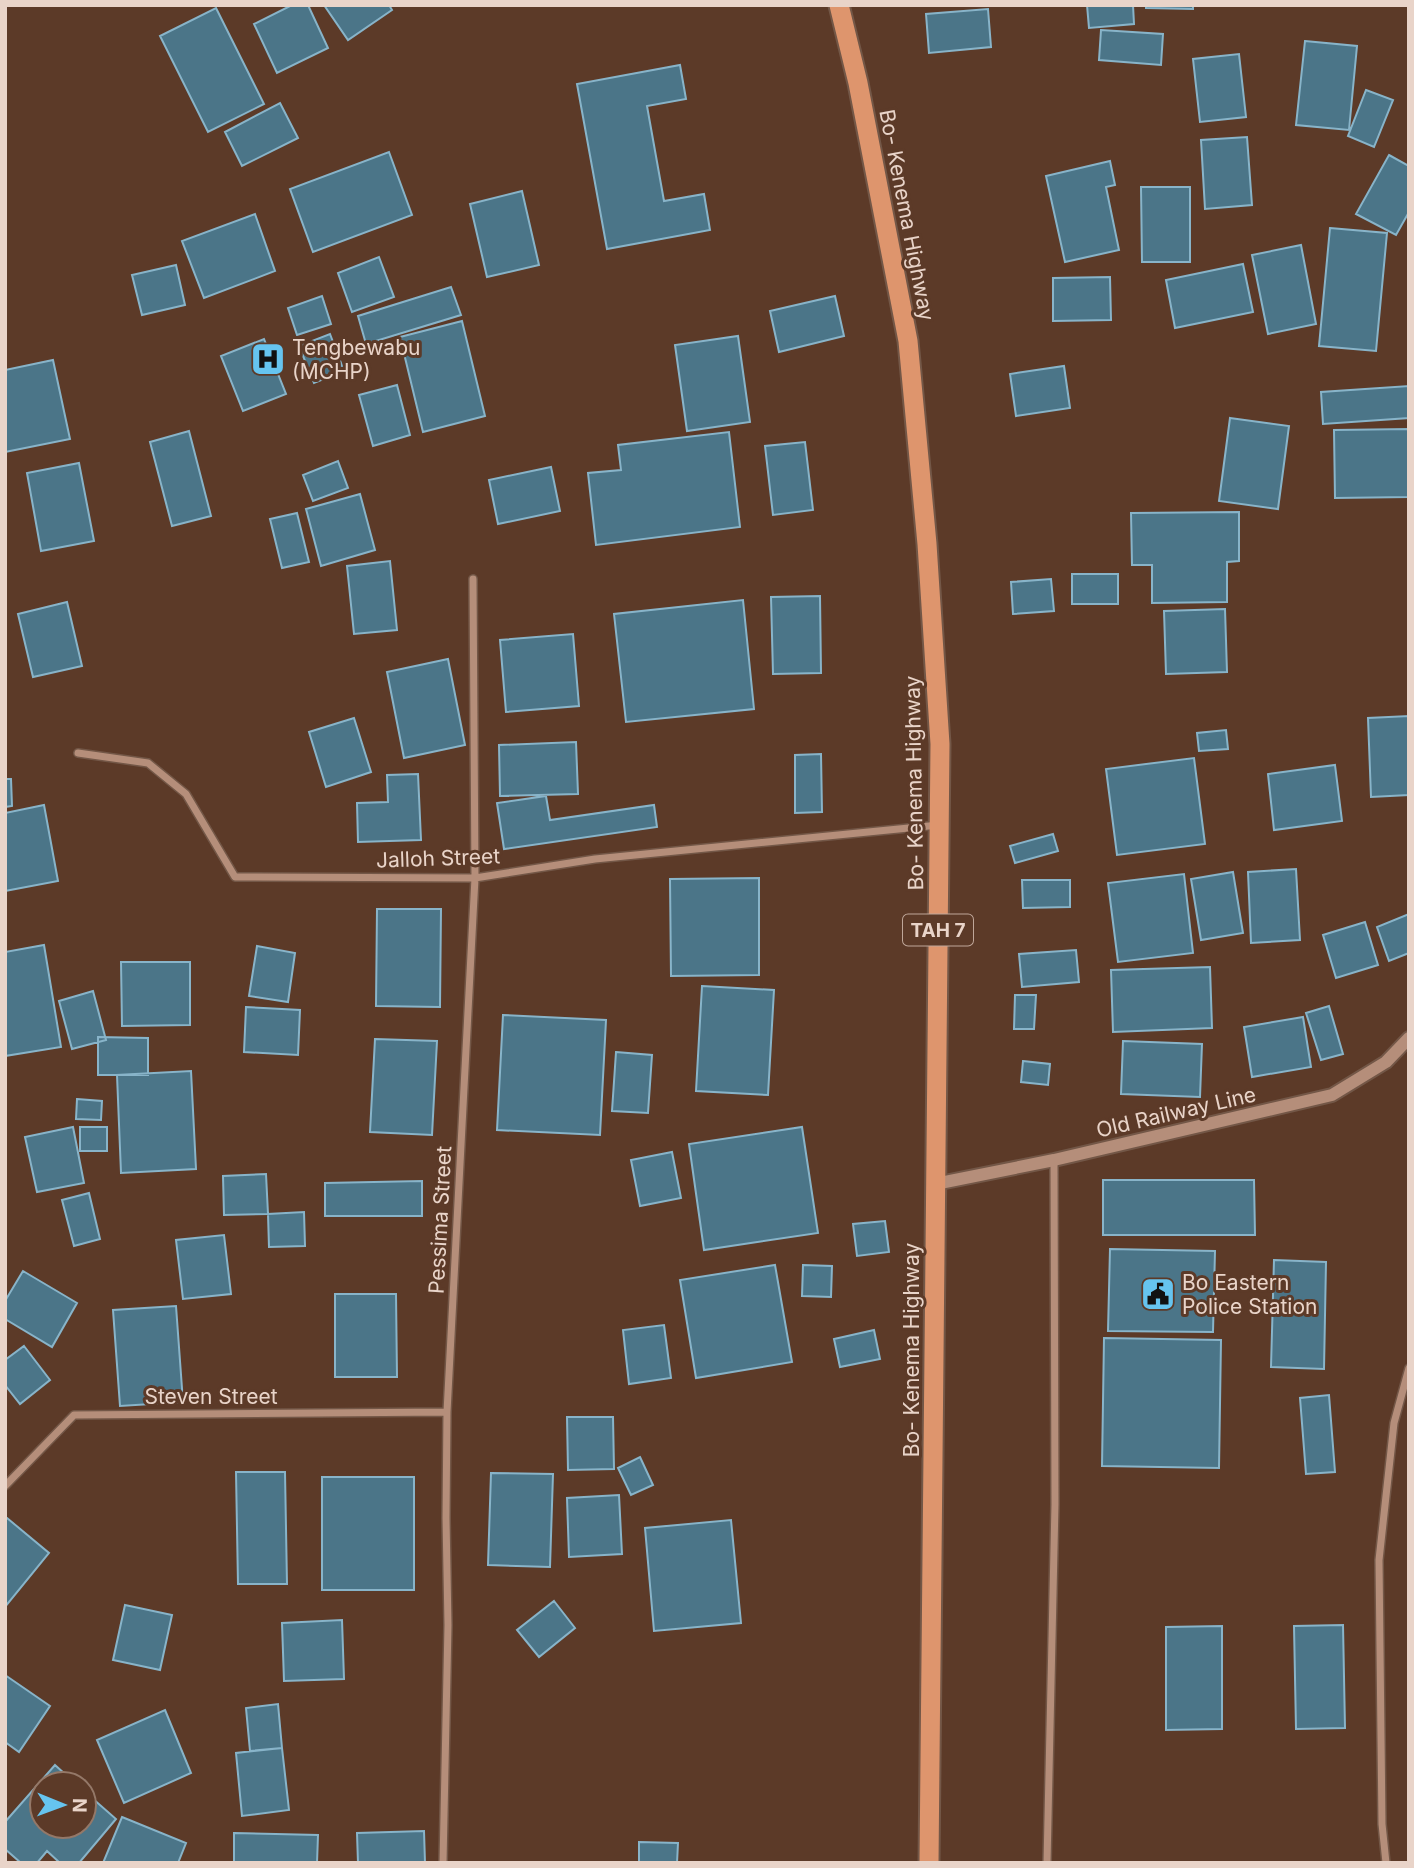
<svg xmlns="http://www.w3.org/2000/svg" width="1414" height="1868" font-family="Inter,sans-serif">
<rect width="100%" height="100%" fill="#5c3a28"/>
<path fill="#4b7588" stroke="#88b4c9" stroke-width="2" d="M292,5h16l20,43 -51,25 -23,-49z
M324,5h65l3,5 -44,30z
M1087,5h46l1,19 -45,4z
M1146,5h47v4l-47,-1z
M216,8l48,96 -56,28 -48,-96z
M988,9l3,38 -62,6 -3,-39z
M1101,30l62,4 -2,31 -62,-5z
M1305,41l52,5 -8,84 -53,-5z
M1239,54l7,63 -46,5 -7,-63z
M680,65l6,34 -39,7 17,95 40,-7 6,36 -103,19 -30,-165z
M1366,90l27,10 -19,47 -26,-11z
M280,103l18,35 -56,28 -17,-34z
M1247,137l5,68 -47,4 -4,-69z
M389,152l23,63 -99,37 -23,-63z
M1389,155l20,11v46l-13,23 -40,-21z
M1110,161l5,24 -9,2 13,63 -54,12 -19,-86z
M1141,187h49v75h-48z
M522,191l17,74 -52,12 -17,-73z
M255,214l20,57 -71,27 -22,-57z
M1330,228l57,5 -11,118 -57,-5z
M1301,245l15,79 -48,10 -16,-79z
M379,257l15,40 -42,15 -14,-39z
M1243,264l10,48 -78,16 -9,-48z
M176,265l9,40 -43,10 -10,-40z
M1110,277l1,43 -58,1v-43z
M451,287l10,28 -95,29 -8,-28z
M322,296l9,28 -34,11 -9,-27z
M835,296l9,40 -65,16 -9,-41z
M462,321l23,95 -62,16 -23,-95z
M330,334l14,37 -30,12 -15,-37z
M738,336l12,86 -63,9 -12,-86z
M264,339l22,55 -43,17 -22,-55z
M53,360l17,79 -65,13v-82z
M1064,366l6,42 -54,8 -6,-42z
M397,385l13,50 -37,11 -14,-51z
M1409,386v32l-86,6 -2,-32z
M1230,418l59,8 -11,83 -59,-8z
M1409,429v68l-74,1 -1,-68z
M189,431l22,85 -39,10 -22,-84z
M729,432l11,95 -144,18 -8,-72 33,-3 -3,-25z
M805,442l8,68 -40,5 -8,-69z
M338,461l10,27 -35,13 -10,-26z
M79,463l15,78 -53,10 -14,-78z
M551,467l9,44 -62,13 -9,-44z
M360,494l15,56 -54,16 -15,-57z
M1239,512v49l-12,1v40l-75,1v-38h-20l-1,-52z
M297,513l12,49 -27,6 -12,-49z
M390,561l7,69 -43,4 -7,-68z
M1072,574h46v30h-46z
M1051,579l3,32 -41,3 -2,-32z
M820,596l1,77 -48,1 -2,-77z
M743,600l11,109 -128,13 -12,-108z
M67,602l15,64 -49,11 -15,-63z
M1225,609l2,63 -61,2 -2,-63z
M573,634l6,72 -73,6 -6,-72z
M448,659l17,86 -61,13 -17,-86z
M1409,716v79l-38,2 -3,-79z
M354,718l17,54 -45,15 -17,-55z
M1226,730l2,19 -29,2 -2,-18z
M576,742l2,52 -78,2 -1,-51z
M821,754l1,58 -27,1v-58z
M1194,758l11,86 -88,11 -11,-86z
M1335,765l7,56 -68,9 -6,-56z
M418,774l3,66 -63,2 -1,-39 31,-1 -1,-27z
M5,779h6l1,27 -7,1z
M546,796l4,24 104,-15 3,22 -153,22 -7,-46z
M44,805l14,76 -53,10v-78z
M1053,834l5,17 -43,12 -5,-17z
M1296,869l4,71 -49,3 -3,-71z
M1233,872l10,61 -42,7 -10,-61z
M1184,874l9,79 -75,9 -10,-79z
M759,878v97l-88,1 -1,-97z
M1022,880h48v27l-47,1z
M377,909h64l-1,98 -64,-1z
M1409,914v39l-20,8 -12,-34z
M1365,922l13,43 -42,13 -13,-43z
M44,945l17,102 -56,9v-104z
M257,946l38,7 -7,49 -39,-6z
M1076,950l3,32 -57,5 -3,-33z
M121,962h69v63l-68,1z
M1210,967l2,61 -99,4 -2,-62z
M702,986l72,4 -6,105 -72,-4z
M93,991l13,49 -34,9 -13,-48z
M1015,995h21l-2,34h-20z
M1329,1006l14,48 -22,6 -15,-47z
M246,1007l54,3 -2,45 -54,-3z
M503,1015l103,5 -6,115 -103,-5z
M1303,1017l8,50 -59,10 -8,-50z
M98,1037l50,1v37h-50z
M375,1039l62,2 -5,94 -62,-3z
M1123,1041l79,3 -2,53 -79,-3z
M616,1052l36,3 -4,58 -36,-2z
M1023,1061l27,3 -2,21 -27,-3z
M191,1071l5,98 -75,4 -4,-98z
M77,1099l25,2 -1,19 -25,-1z
M73,1127l11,56 -47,9 -12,-55z
M80,1127h27v24h-27z
M802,1127l16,106 -114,17 -15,-106z
M672,1152l9,46 -41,8 -9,-46z
M266,1174l2,40 -44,1 -1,-39z
M1103,1180h151l1,55h-152z
M422,1181v35h-97v-33z
M89,1193l11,46 -26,7 -12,-46z
M304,1212l1,34 -36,1 -1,-33z
M885,1221l4,31 -32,4 -4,-32z
M224,1235l7,59 -48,5 -7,-59z
M1110,1249l105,2 -2,81 -105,-1z
M1274,1260l52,2 -2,107 -53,-2z
M775,1265l17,97 -96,16 -16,-98z
M803,1265l29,1 -1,31 -29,-1z
M23,1271l54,32 -25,44 -47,-28v-18z
M335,1294h61l1,83h-62z
M176,1306l7,96 -63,4 -7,-96z
M664,1325l7,53 -42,6 -6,-54z
M874,1330l6,29 -40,8 -6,-28z
M1104,1338l117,2 -2,128 -117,-2z
M24,1346l26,34 -30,24 -15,-19v-25z
M1329,1395l6,77 -29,2 -6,-76z
M567,1417h46l1,52 -46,1z
M640,1457l13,28 -22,10 -13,-27z
M236,1472h49l2,112h-49z
M491,1473l62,1 -3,93 -62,-2z
M322,1477h92v113h-92z
M619,1495l3,59 -53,3 -2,-59z
M7,1518l42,35 -44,54v-87z
M731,1520l10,103 -87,8 -9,-103z
M554,1601l21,27 -36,29 -22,-27z
M125,1605l47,10 -12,55 -47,-10z
M342,1620l2,59 -60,2 -2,-58z
M1343,1625l2,103 -49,1 -2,-103z
M1222,1626v103l-56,1v-103z
M5,1675l45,31 -31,46 -14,-10z
M278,1704l4,44 -32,3 -4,-43z
M165,1710l26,63 -67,30 -27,-63z
M282,1748l7,62 -47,6 -6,-63z
M55,1765l21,19h-34v42h42v-35l32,28 -37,44h-19l-13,-12 -10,12h-16l-16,-14v-27z
M122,1817l64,26 -8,20h-75z
M424,1831l1,32h-67l-1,-30z
M234,1833l84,2 -1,28h-83z
M639,1842l39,1 -1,20h-38z"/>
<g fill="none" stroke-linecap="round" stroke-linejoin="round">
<g stroke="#735747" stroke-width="10">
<path id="minor" d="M78,753l70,10 38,31 49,83 240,1 120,-19 344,-34
M5,1486l69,-71 373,-3
M443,1863l5,-238 -2,-107 1,-106 28,-534 -2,-299
M1047,1863l8,-359 -1,-344
M1386,1863l-4,-39 -3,-264 15,-137 15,-55"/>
</g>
<g stroke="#735747" stroke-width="16">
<path id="tertiary" d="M935,1184l119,-24 278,-65 54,-33 23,-24"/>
</g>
<g stroke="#735747" stroke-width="23">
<path id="trunk" d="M839,5l19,78 50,258 19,203 13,200 -11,1119"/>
</g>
<use href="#minor" stroke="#b58e7a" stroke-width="7"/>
<use href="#tertiary" stroke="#b58e7a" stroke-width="12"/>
<use href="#trunk" stroke="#de956d" stroke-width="19"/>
</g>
<defs>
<g id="hospital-square" transform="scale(1.75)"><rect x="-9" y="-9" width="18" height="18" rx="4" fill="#66c4ef" stroke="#5c3a28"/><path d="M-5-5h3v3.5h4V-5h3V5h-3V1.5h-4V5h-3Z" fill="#111"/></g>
<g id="civic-square" transform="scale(1.75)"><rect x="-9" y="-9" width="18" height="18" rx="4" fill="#66c4ef" stroke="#5c3a28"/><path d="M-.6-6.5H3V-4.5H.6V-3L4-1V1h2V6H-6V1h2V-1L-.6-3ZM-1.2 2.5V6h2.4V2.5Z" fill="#111"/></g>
</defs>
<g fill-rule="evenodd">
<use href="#hospital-square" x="268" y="359"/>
<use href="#civic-square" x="1158" y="1294"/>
</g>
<g text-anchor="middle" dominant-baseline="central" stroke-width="6" stroke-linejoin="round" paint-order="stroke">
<rect fill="#5c3a28" stroke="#bfa699" stroke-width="2" x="903" y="914.5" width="70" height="31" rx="5"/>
<g font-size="19" font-weight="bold" fill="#e9d4c9">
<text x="938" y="930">TAH 7</text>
</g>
<g font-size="21" fill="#e9d4c9" stroke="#5c3a28">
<text transform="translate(907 215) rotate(79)">Bo- Kenema Highway</text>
<text transform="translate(914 783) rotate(-91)">Bo- Kenema Highway</text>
<text transform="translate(438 858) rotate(-2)">Jalloh Street</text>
<text transform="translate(1176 1112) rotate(-13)">Old Railway Line</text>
<text transform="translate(440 1220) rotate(-87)">Pessima Street</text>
<text transform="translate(911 1350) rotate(-90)">Bo- Kenema Highway</text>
<text x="211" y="1396">Steven Street</text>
</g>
<g font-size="21" fill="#e9d4c9" stroke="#5c3a28" text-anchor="start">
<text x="292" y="347">Tengbewabu<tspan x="292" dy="24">(MCHP)</tspan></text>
<text x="1182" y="1282">Bo Eastern<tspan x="1182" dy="24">Police Station</tspan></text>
</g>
</g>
<rect width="1414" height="1868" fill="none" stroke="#e9d4c9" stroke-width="14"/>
<g transform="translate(63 1805) rotate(91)"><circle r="33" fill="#5c3a28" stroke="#947868" stroke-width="2"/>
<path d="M0-5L12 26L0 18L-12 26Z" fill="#66c4ef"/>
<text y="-10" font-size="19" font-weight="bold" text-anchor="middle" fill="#e9d4c9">N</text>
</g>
</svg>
